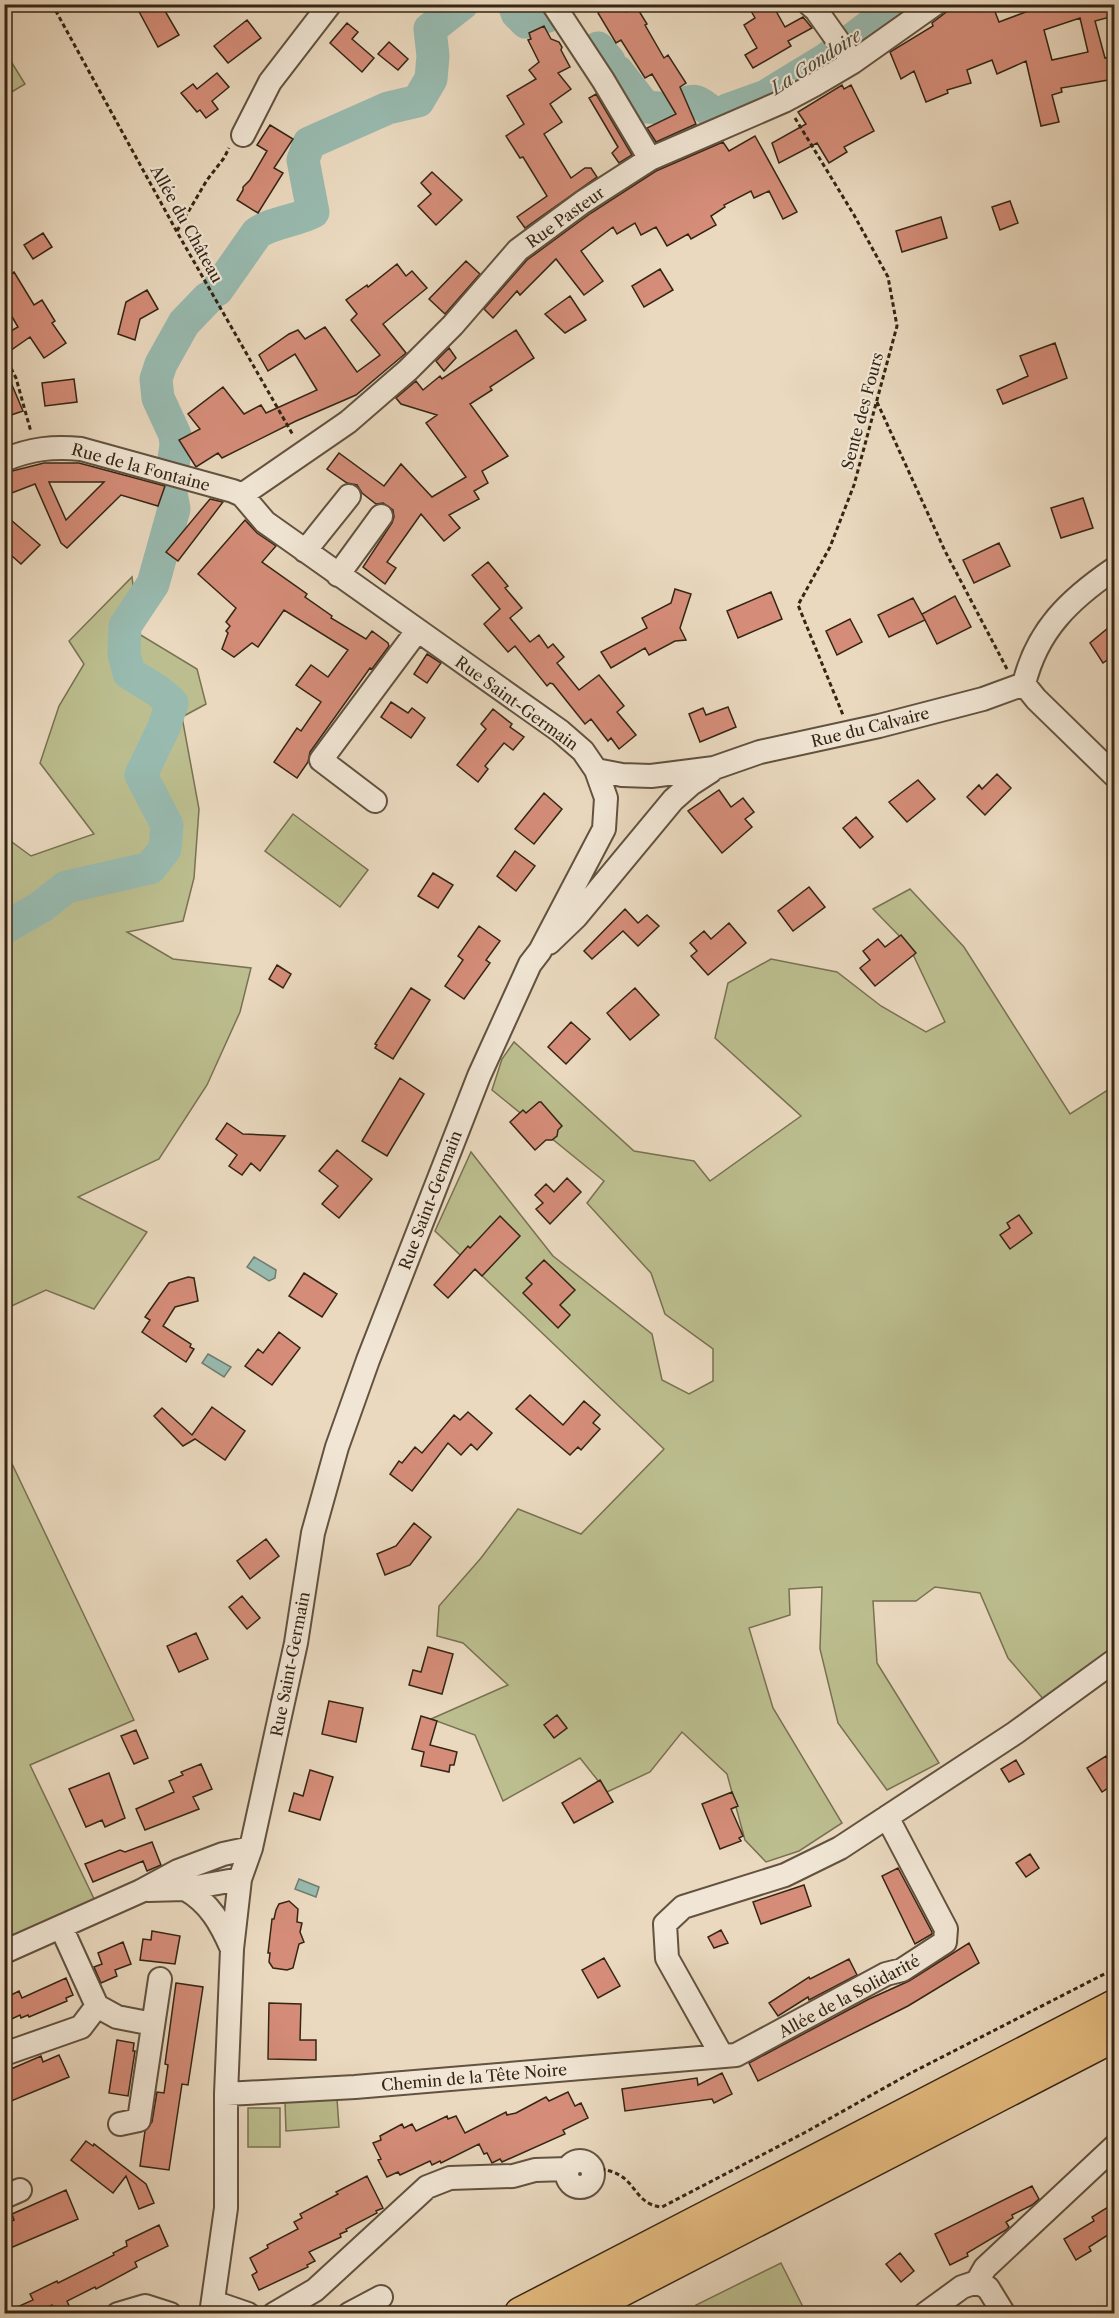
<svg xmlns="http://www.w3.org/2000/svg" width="1119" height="2318" font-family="'Libre Caslon Text',serif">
<rect width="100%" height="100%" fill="#ead9bf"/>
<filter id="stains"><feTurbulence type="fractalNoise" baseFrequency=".00333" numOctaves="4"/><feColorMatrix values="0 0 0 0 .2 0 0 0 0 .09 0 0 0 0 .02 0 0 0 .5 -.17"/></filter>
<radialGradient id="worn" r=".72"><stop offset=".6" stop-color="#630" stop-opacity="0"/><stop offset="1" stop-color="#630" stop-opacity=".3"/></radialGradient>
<path fill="#bcbe8f" stroke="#787252" stroke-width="1.5" d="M4,50l21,34 -20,12h-1z
M132,577l7,57 58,35 9,35 -24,13 17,92 -5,69 -11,43 -56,11 46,27 78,9 -11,44 -33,73 -48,74 -81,38 69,35 -53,77 -48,-19 -41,19v-472l26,19 63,-22 -54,-71 19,-57 25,-42 -15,-23z
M293,814l75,56 -28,37 -75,-56z
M910,889l54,58 106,167 44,-28v567l-69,48 -37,-43 -28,-65 -45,-6 -19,14h-43l4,62 62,100 -52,27 -49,-67 -18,-74 2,-62 -33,2 1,26 -41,13 24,80 69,115 -43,28 -33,11 -21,-22 -18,-66 -45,-42 -32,40 -43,20 -27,-34 -77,43 -28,-66 -44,-16 77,-34 -45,-42 -26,-7 2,-30 42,-48 37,-49 63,25 83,-85 -229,-218 36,-79 82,104 99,78 10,46 27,14 24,-13v-32l-48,-35 -14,-41 -64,-70 17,-22 -112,-91 10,-31 12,-17 120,109 60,10 16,20 91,-65 -86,-78 13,-55 43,-24 66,13 44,34 45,26 19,-10 -36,-76 -36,-37z
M4,1447l130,273 -104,45 67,140 -93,37z
M337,2099l2,28 -53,4 -1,-29z
M280,2108v39h-32v-39z
M781,2263l25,50h-106l-4,-8z"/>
<path fill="#98baaf" stroke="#707e71" stroke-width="1.5" d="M254,1257l22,13 -1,8 -6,3 -22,-14z
M208,1354l23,13 -7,10 -22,-14z
M299,1879l20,8 -3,10 -21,-8z"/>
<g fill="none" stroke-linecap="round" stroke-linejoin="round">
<path stroke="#98baaf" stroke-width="33" d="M514,4l3,9 9,9 22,-6
M598,48l11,13
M617,71l28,36c8,0 18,2 25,1 25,-6 21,-14 44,6
M727,110l39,-14 62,-38 71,-54
M217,290l40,-57c16,-11 39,-12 56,-21l-10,-52 6,-17 79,-35 30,-7 13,-22 2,-23 -3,-27 32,-25
M4,928l37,-21 25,-20 84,-19 15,-19 2,-24 -26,-50 23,-48 8,-24 -14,-12 -29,-18 -5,-19 1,-28 28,-42 21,-75 -4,-22 6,-42 -1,-10 -17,-37 -2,-19 5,-15 23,-41 24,-25"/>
</g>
<path fill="#d58d79" stroke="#342514" stroke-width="1.5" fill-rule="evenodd" d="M135,4h26l18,31 -21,12z
M611,4h11l4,8 10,-6 11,18 -2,1 19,33 4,-3 18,28 -6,4 16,37 -40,18 -9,-14 29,-14 -24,-40 -7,4 -24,-38 -5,3 -18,-30z
M747,4h25l13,23 18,-10 9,11 -24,13 3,5 -38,22 -8,-13 12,-7 -13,-23 11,-7z
M957,4h35l7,18 48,-18h67v12l-19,5 10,37 9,-2v23l-53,9 1,4 -10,3 7,27 -18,4 -15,-65 -29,13 -5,-14 -25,10 4,13 -24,7 1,3 -22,9 -12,-31 -13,8 -11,-27 43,-26 -1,-3zM1080,18l8,34 -36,8 -8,-30z
M247,20l14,18 -33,25 -14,-17z
M347,23l11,9 -6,7 22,19 -12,14 -32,-29z
M544,26l7,13 8,3 3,5 -1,3 9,17 -12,6 13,16 -21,15 12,18 -18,12 27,44 14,-10h6l6,9 -72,51 -8,-11 30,-21 -24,-39 -3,1 -14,-22 18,-12 -17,-28 29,-17 -7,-9 10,-8 -11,-22 3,-1 -2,-6z
M389,42l19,17 -10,11 -20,-16z
M217,73l12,14 -17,14 6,8 -12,9 -6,-8 -3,2 -16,-19 12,-9 4,5z
M842,85l2,4 7,-4 23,46 -30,16 3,5 -18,11 -12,-20 -38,20 -7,-20 34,-19 -8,-12z
M596,94l36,61 -13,8 -7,-10 6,-6 -29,-49z
M270,125l23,14 -19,29 9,5 -25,40 -21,-13 6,-10v-3l7,-7 17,-29 -10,-6z
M755,136l42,76 -14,7 -14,-28 -15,7 -3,-7 -27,14 1,2 -14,9 5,9 -25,14 -3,-5 -21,12 -11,-19 -15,8 -6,-12 -18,11 -4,-7 -32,24 22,30 -19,14 -28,-36 -36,36 -3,-4 -24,27 -9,-9 43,-49 64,-47 65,-42 67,-29 6,9z
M432,172l30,28 -26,25 -18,-19 13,-12 -10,-11z
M1010,201l8,22 -18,7 -8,-23z
M941,217l6,21 -45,14 -6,-21z
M43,233l9,14 -19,12 -9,-14z
M466,261l14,13 -35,40 -16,-15z
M397,264l9,12 6,-5 15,17 -44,36 23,29 -50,42 -60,26 -74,37 -4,-5 -22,14 -17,-27 21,-11 -12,-15 35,-27 21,27 17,-9 5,8 51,-23 -22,-36 -27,17 -9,-16 30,-21 9,-4 7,9 20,-12 32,45 23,-17 -29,-35 6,-6 -11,-14 21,-15 1,2z
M660,269l13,21 -29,17 -12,-21z
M14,272l20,33 8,-5 13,21 -3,2 14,20 -22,15 -14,-21 -26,18v-20l14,-8 -14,-24v-25z
M147,290l11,19 -18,10 -5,21 -17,-6 8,-32z
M570,296l16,24 -21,13 -20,-19z
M516,330l18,28 -44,29 2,3 -22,14 38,52 -26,15 6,12 -14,8 5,8 -30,16 11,13 -16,13 -23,-27 -34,48 9,6 -11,16 -22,-17 29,-44 2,-6 -1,-7 -10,-7 -7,1 -14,-11 -5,-8 -10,-2 -20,-14 12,-16 45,33 17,-22 31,33 34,-20 -40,-54 11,-8 -36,-11 -5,-6 20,-17 7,9 17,-14 2,3z
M1055,343l12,35 -64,26 -6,-14 31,-14 -8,-20z
M449,348l7,10 -12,13 -8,-10z
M4,366l19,45 -15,5 -4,-12z
M74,379l3,23 -32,4 -3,-23z
M44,463h35l86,23 -7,20 -37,-11 -54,53 -6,-5 -26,-59 -31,12v-23zM49,482h55l-38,38z
M1083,498l10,30 -32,10 -10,-30z
M210,499l13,3 -45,59 -12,-9z
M4,514l36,31 -19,19 -17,-15z
M245,520l12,13 19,13 -14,16 45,32 -2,3 27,19 -1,2 35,21 6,-8 16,12 1,3 -17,23 -2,-1 -60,84 -2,10 -11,16 -23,-16 23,-34 4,3 20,-29 -25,-17 15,-20 17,12 20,-27 -64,-40 -26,37 -6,-4 -18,14 -12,-8 6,-16 -2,-2 4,-5 -4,-4 10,-14 -38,-34z
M999,543l11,23 -36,17 -11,-23z
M488,562l20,24 -3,2 17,20 -12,10 20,24 9,-7 9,13 5,-4 11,13 -7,6 22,27 20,-15 25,31 -7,6 19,23 -17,14 -8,-11 -3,3 -17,-22 -6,5 -32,-40 -3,-1 -3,3 -32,-40 -7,6 -24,-28 16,-15 -28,-34z
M675,589l16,5 -11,34 6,12 -11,1 -26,14 -4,-7 -34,20 -10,-16 46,-24 -5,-10 29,-15z
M771,592l11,27 -44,19 -11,-27z
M955,596l16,31 -34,17 -15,-30z
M913,598l12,22 -36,17 -11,-22z
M850,619l12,23 -25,13 -11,-24z
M1114,623v32l-11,8 -13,-20z
M427,654l14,9 -14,20 -13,-9z
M391,702l17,11 4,-5 13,10 -14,20 -30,-21z
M728,707l8,20 -36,15 -11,-28 14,-6 3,7z
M493,709l19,15 -2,3 14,10 -11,13 -9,-7 -19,23 3,3 -10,13 -21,-17 29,-36 -5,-5z
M997,774l14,14 -26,27 -18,-18 12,-12 3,4z
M918,780l17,19 -28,23 -18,-20z
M719,790l12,17 12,-9 11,14 -9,7 7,8 -30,26 -34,-42z
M544,793l18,16 -28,35 -19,-15z
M856,817l17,20 -13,11 -17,-20z
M515,851l20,15 -19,25 -19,-15z
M433,873l20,12 -15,23 -20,-12z
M809,887l16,20 -32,24 -15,-20z
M625,909l13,14 9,-8 12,11 -21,20 -15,-15 -31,28 -8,-8z
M729,923l17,20 -38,32 -17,-19 6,-5 -7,-8 14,-12 7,8z
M479,926l21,15 -14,19 4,3 -26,36 -19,-13 18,-26 -5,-4z
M901,935l15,18 -41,33 -15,-18 10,-8 -7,-9 15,-12 7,8z
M277,965l14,9 -8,14 -14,-9z
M411,988l19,12 -37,59 -18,-11 2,-3 -2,-1z
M635,988l24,27 -29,25 -23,-27z
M571,1022l19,17 -24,25 -18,-17z
M400,1078l24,16 -37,62 -25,-15z
M539,1102h2l21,24 -4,4 -1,6 -5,4h-6l-11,10 -25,-28 13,-12 3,3z
M227,1123l16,11 42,2 -25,35 -9,-8 -9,12 -13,-9 8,-11 -21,-16z
M337,1150l35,29 -33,39 -17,-14 16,-18 -19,-15z
M567,1178l14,14 -31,32 -14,-15 7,-6 -8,-8 11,-11 8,8z
M1019,1215l13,18 -22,16 -10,-14 10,-7 -3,-5z
M500,1216l20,20 -38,40 -7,-7 -27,29 -14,-13 34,-39 2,2z
M544,1260l31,30 -15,15 10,10 -12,13 -35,-35 9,-9 -6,-6z
M304,1273l33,21 -15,23 -33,-21z
M188,1277l6,1 4,23 -23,6 -12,19 28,18 -1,3 4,2 -8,13 -44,-30 8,-12 -5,-3 24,-34z
M279,1332l21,16 -28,37 -27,-19 13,-17 5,4z
M530,1395l33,30 21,-24 16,14 -7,8 7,6 -19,21 -3,-3 -8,8 -54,-46z
M212,1407l33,24 -20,29 -30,-21 -12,7 -29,-30 8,-8 30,27z
M468,1412l24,21 -15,17 -6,-6 -10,11 -13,-12 -36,48 -22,-17 9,-13 3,2 13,-16 7,6 32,-38 6,5z
M414,1523l17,14 -21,28 -25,10 -8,-21 19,-8z
M266,1539l13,17 -29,23 -13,-18z
M242,1596l18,22 -13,11 -18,-22z
M196,1633l12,26 -29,13 -12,-26z
M428,1647l25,7 -11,40 -33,-9 4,-15 8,2z
M329,1701l34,7 -7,34 -34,-8z
M557,1715l10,13 -13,10 -10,-13z
M421,1716l16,5 -7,24 27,7 -3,13h-4l-1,7 -28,-6 3,-14 -12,-3z
M136,1730l12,28 -14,6 -13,-28z
M1106,1756l8,13v15l-12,8 -15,-24z
M1016,1760l8,14 -15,8 -8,-13z
M201,1764l11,25 -19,8 6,12 -54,21 -9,-21 38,-17 -5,-11 14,-6 -2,-3z
M310,1770l23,7 -13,43 -31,-9 5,-18 9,3z
M109,1773l16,45 -20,9 -3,-7 -16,7 -17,-38z
M600,1780l13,22 -39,21 -12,-20z
M732,1792l6,14 -7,3 12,27 -4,2 2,3 -21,8 -18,-45z
M152,1842l9,23 -14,6 -4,-10 -50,21 -8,-18 35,-14 5,2z
M1030,1854l9,14 -13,9 -10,-14z
M898,1868l34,64v2l-17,10 -33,-68z
M804,1885l7,21 -50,18 -8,-22z
M289,1901l9,8 -1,13 5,1 -2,9 4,10 -5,2 -6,24 -6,2 -14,-2 -4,-6 1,-9h-2l4,-34h2l2,-9 3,-6z
M721,1930l7,13 -14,5 -6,-11z
M152,1931l28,5 -5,28 -35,-4 3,-21 8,1z
M123,1942l8,22 -16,6 2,6 -16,7 -7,-16 8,-3 -4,-11z
M969,1943l10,20 -71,43 -150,75 -9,-18 120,-64 40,-18z
M604,1958l16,28 -22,12 -16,-28z
M849,1959l8,16 -48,25 -1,-3 -30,19 -9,-13 40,-26 1,2z
M66,1978l7,17 -7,3 1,3 -38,16 -1,-2 -7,3 -1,-3 -15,7v-24l14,-7 3,7z
M176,1983l27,4 -15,98 -6,-1 -13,86 -29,-4 5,-35 7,-9 5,-30 7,1 4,-28 -3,-1z
M269,2003l32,1 -1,36h16v20l-48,-1z
M117,2040l17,3 -1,8h2l-7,45 -19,-3z
M59,2055l10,22 -65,27v-32l37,-16 2,6z
M722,2073l10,21 -18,9 -2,-4 -87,12 -3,-22 75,-11 1,7z
M568,2092l7,14 6,-3 7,15 -25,12 2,4 -63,28 -2,-3 -8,4 -5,-10 -3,1 -5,-10 -38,19 -1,-2 -8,4 -2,-4 -30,14 -2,-3 -11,5 -9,-17 3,-1 -8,-16 8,-3 -1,-4 22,-12 2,4 8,-4 4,7 31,-15 1,3 8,-3 9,17 41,-21 1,3 9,-2 30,-16 3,4z
M86,2141l7,5 1,-2 52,40 8,19 -15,6 -13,-33 -13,17 -42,-33z
M367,2176l16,32 -7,3 1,2 -31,16 1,2 -7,3 1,3 -32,15 6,9 -8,4 1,2 -49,23 -7,-15 5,-3 -7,-14 18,-10 -1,-3 31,-16 -4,-7 8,-4 -2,-4 38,-20 -2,-2z
M1032,2186l7,13 -7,6 -20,10 1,3 -7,4 3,5 -3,3 -39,23 1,3 -18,9 -15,-31z
M66,2190l12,29 -70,30 -4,-9v-16l10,-4 -2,-6z
M1108,2207l6,12v12l-25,16 2,4 -15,9 -12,-21 30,-18 -2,-4z
M159,2225l9,21 -33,16 2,5 -41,22 -1,-2 -28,14 3,7 -14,5 -4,-8 -15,8h-33l29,-13 -3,-6 27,-13 1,2 56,-28 -1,-2 14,-7 -1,-5z
M900,2253l14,18 -13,11 -15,-18z"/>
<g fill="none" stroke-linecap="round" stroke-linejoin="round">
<g stroke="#62523f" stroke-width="26">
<path id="minor" d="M553,4l50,76 47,79
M809,4l7,6 37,52
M243,135l27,-53 60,-78
M4,460c26,-11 49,-14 77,-11l152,42 9,4 23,27 295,209 23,20 13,19 10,28 -2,31 -64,122 -10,13 -51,112 -111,284 -31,87 -24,86 -17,110 -45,205 -11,31 -8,70 -6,145v114l-15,106
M242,495l106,-73 60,-52 45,-45 65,-75 65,-48 67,-43 134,-58 30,-16 39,-23 82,-58
M305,551l44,-55
M338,575l43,-59
M1024,684c13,-54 46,-85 90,-115
M1024,684l12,15 78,76
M596,770l26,5 29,1 63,-8 46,-16 119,-26 104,-27 41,-15
M375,801l-54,-41 96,-129
M549,943l27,-26 97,-117 18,-16 20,-13
M185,1889c25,14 36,35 47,60
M148,1890l37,-1 55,-10
M4,1952l137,-61 37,-20 45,-17 28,-6
M97,2006l20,11 36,7
M4,2054l77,-27 16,-21 -36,-79
M722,2056l-55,-98 -2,-34 18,-17 102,-32 55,-27 175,-115 99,-72
M226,2094l129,-7 381,-32 150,-81 16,-4 43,-28 1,-13 -59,-112
M120,2124l19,-4 21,-141
M567 2174a13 13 0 1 1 26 0a13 13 0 1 1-26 0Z
M4,2197l16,-7
M977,2282l8,-14 129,-121
M977,2282l11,6 16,26
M213,2302l35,12
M118,2314l27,-8 25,8
M274,2314l41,-24 112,-103 23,-9 63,-2 22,-6 33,-1
M349,2314l32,-17
M925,2314l37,-27 15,-5"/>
</g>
<g stroke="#342514" stroke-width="36">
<path id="highway" d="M521,2314l593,-307
M574,2314l540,-279"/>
</g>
<path stroke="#342514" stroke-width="3" stroke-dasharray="4.5 3" stroke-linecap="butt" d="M52,4l125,228 116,203
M795,118l59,97 34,62 9,49 -43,159 -24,62 -32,58 45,110
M177,231l30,-51 17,-22 5,-10
M4,355l12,23 15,54
M877,402l68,149 62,118
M593,2169c46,0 36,35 69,38l142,-74 105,-59 205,-105"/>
<use href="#minor" stroke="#f1e6d5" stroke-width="22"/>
<use href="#highway" stroke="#e5bc80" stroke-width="33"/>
</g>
<g text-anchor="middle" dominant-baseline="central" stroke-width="4.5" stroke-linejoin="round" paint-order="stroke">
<g font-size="16" fill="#342514" stroke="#f1e6d5">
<text transform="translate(565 217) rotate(-36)">Rue Pasteur</text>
<text transform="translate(187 224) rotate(61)">Allée du Château</text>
<text transform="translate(862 411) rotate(-75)">Sente des Fours</text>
<text transform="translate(141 467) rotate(15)">Rue de la Fontaine</text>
<text transform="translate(517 703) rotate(36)">Rue Saint-Germain</text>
<text transform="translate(870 727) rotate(-14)">Rue du Calvaire</text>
<text transform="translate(430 1200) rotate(-69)">Rue Saint-Germain</text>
<text transform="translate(290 1664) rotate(-79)">Rue Saint-Germain</text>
<text transform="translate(849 1996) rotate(-28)">Allée de la Solidarité</text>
<text transform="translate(474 2077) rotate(-5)">Chemin de la Tête Noire</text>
</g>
<g font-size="18" font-style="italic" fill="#4d4a3b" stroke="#f1e6d5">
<text transform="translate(816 62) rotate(-33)">La Gondoire</text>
</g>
</g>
<rect width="1119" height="2318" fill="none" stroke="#ead9bf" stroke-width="24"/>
<rect x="6" y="6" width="1107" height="2306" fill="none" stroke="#342514" stroke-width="3"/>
<rect x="12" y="12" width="1095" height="2294" fill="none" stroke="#342514" stroke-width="1.5"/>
<rect width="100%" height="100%" filter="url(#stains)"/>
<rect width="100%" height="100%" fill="url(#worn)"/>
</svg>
